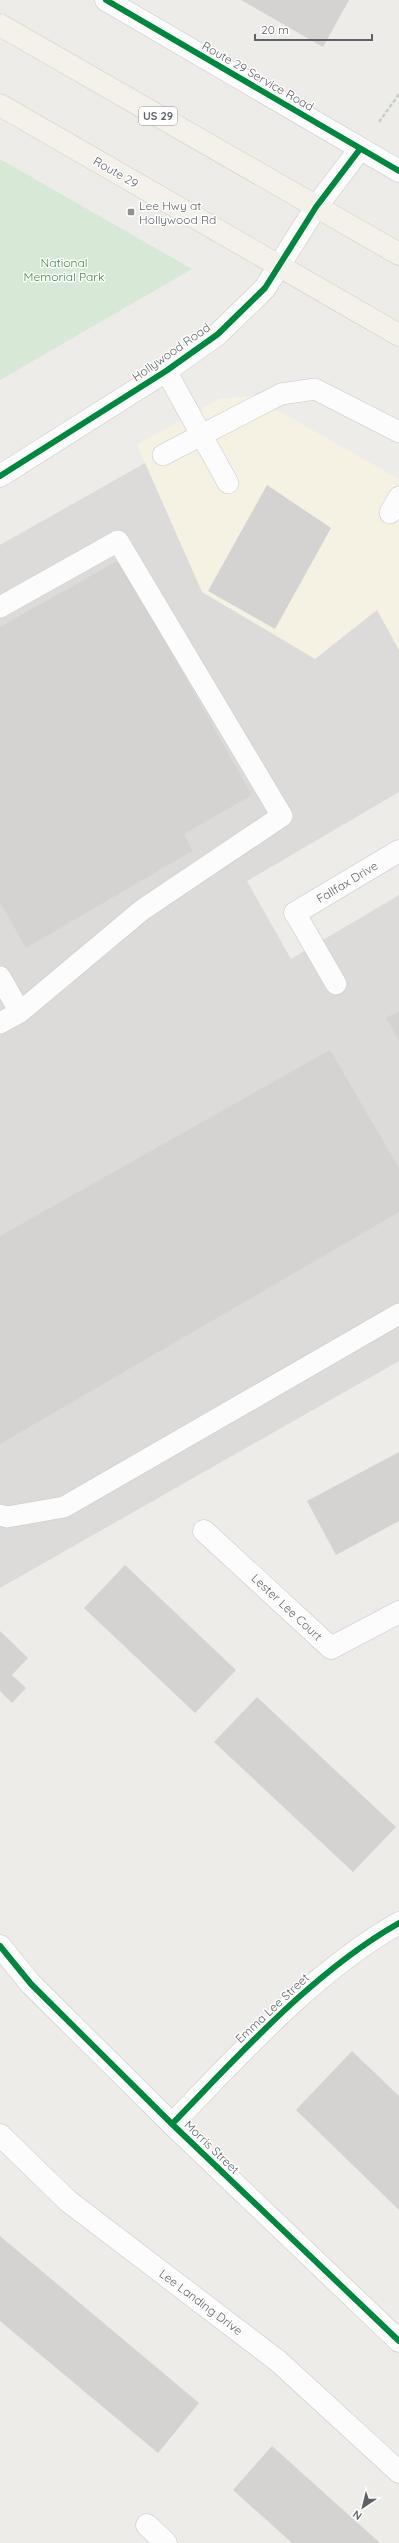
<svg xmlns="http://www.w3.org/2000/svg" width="399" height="2543" font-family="Quicksand,sans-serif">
<rect width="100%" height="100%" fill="#edece9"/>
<path fill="#f5f2e4" d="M252,396l147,83v171l-22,-40 -62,49 -113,-67 -65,-147 82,-46z"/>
<path fill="#dddbd9" d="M145,463l57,129 113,67 62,-49 22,40v142l-152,89 44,78 108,-64v466l-399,227v-1043z"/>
<path fill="#d7e8d6" d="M0,159l192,110 -192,111z"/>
<path fill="#d4d3d1" d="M241,0h108l-26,47z
M267,485l64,43 -56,101 -67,-38z
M119,560l133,235 -68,39 8,17 -166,97 -26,-46v-275z
M399,1011v30l-13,-23z
M330,1050l69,118v44l-399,232v-208z
M399,1452v69l-63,34 -29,-54z
M125,1565l111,105 -41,43 -111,-105z
M0,1631l28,27 -16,17 14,13 -14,15 -12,-12z
M257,1697l139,130 -43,45 -139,-130z
M352,2051l47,45v114l-103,-100z
M0,2236l199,167 -41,50 -158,-132z
M272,2446l108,97h-88l-59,-53z"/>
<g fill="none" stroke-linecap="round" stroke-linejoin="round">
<g stroke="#c8c8c8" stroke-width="22">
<path id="lane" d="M166,371l62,112
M163,455l118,-61 34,-5 84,43
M390,513l9,-16
M0,607l118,-66 164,275 -140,94 -122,102 -20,11
M295,913l41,71
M0,977l20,35
M0,1515l7,2 57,-10 335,-193"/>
</g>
<g stroke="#c8c8c8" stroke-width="23">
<path id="street" d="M106,0l293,171
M316,207l44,-58
M295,913l104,-62
M204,1531l127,117 68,-36
M0,1946l31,38 141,140 227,217
M172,2124c68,-70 142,-153 227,-201
M0,2135l68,66 210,160 121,111
M147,2525l19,18"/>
</g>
<g stroke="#cacaca" stroke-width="23">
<path id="secondary" d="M0,476l166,-105 52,-37 47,-46 51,-81"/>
</g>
<g stroke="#d3ccb9" stroke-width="23">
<path id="primary" d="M0,25l399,229
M0,105l399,230"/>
</g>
<path stroke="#c9cecb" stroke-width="2.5" stroke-dasharray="4 2" stroke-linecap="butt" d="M379,122l20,-28"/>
<use href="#lane" stroke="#fcfcfc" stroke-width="21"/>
<use href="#street" stroke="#fcfcfc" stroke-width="22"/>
<use href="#secondary" stroke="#fcfcfc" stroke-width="22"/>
<use href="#primary" stroke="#f3f1e9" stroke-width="22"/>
<g stroke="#fff" stroke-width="8">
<path id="cycleway" d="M106,0l293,171
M0,476l166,-105 52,-37 47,-46 51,-81 44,-58
M0,1946l31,38 141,140 227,217
M172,2124c68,-70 142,-153 227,-201"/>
</g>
<use href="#cycleway" stroke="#00873e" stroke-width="6"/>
</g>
<rect fill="#909293" stroke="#fff" stroke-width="1.5" x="127" y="208" width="8" height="8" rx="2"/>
<g text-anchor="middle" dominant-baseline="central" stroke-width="3" stroke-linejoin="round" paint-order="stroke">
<rect fill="#fff" stroke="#8e9093" stroke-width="1" x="139" y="107" width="38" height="18" rx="3"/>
<g font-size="11" font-weight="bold" fill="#5e6165">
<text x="158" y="116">US 29</text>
</g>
<g font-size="12" fill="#5e6165" stroke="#fff">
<text transform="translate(258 76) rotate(30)">Route 29 Service Road</text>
<text transform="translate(116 172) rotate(30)">Route 29</text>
<text transform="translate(171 352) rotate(-35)">Hollywood Road</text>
<text transform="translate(347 882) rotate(-31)">Fallfax Drive</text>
<text transform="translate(287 1607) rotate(43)">Lester Lee Court</text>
<text transform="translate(272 2008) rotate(-43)">Emma Lee Street</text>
<text transform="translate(212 2147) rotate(44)">Morris Street</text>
<text transform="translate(201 2302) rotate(37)">Lee Landing Drive</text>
</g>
<g font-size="12" fill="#5e6165" stroke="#fff" text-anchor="start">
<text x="139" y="205">Lee Hwy at<tspan x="139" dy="14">Hollywood Rd</tspan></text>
</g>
<g font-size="12" fill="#3d8543" stroke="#fff">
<text x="64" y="262">National<tspan x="64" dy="14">Memorial Park</tspan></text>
</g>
</g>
<g transform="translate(363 2507) rotate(215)" stroke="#ffffff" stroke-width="3" paint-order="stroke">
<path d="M0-3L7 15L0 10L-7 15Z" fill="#5e6165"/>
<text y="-6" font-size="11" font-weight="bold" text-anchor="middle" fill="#5e6165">N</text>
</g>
<path d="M255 34v6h117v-6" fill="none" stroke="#5e6165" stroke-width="2"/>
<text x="261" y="34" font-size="12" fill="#5e6165" stroke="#ffffff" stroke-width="3" paint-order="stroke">20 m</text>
</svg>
